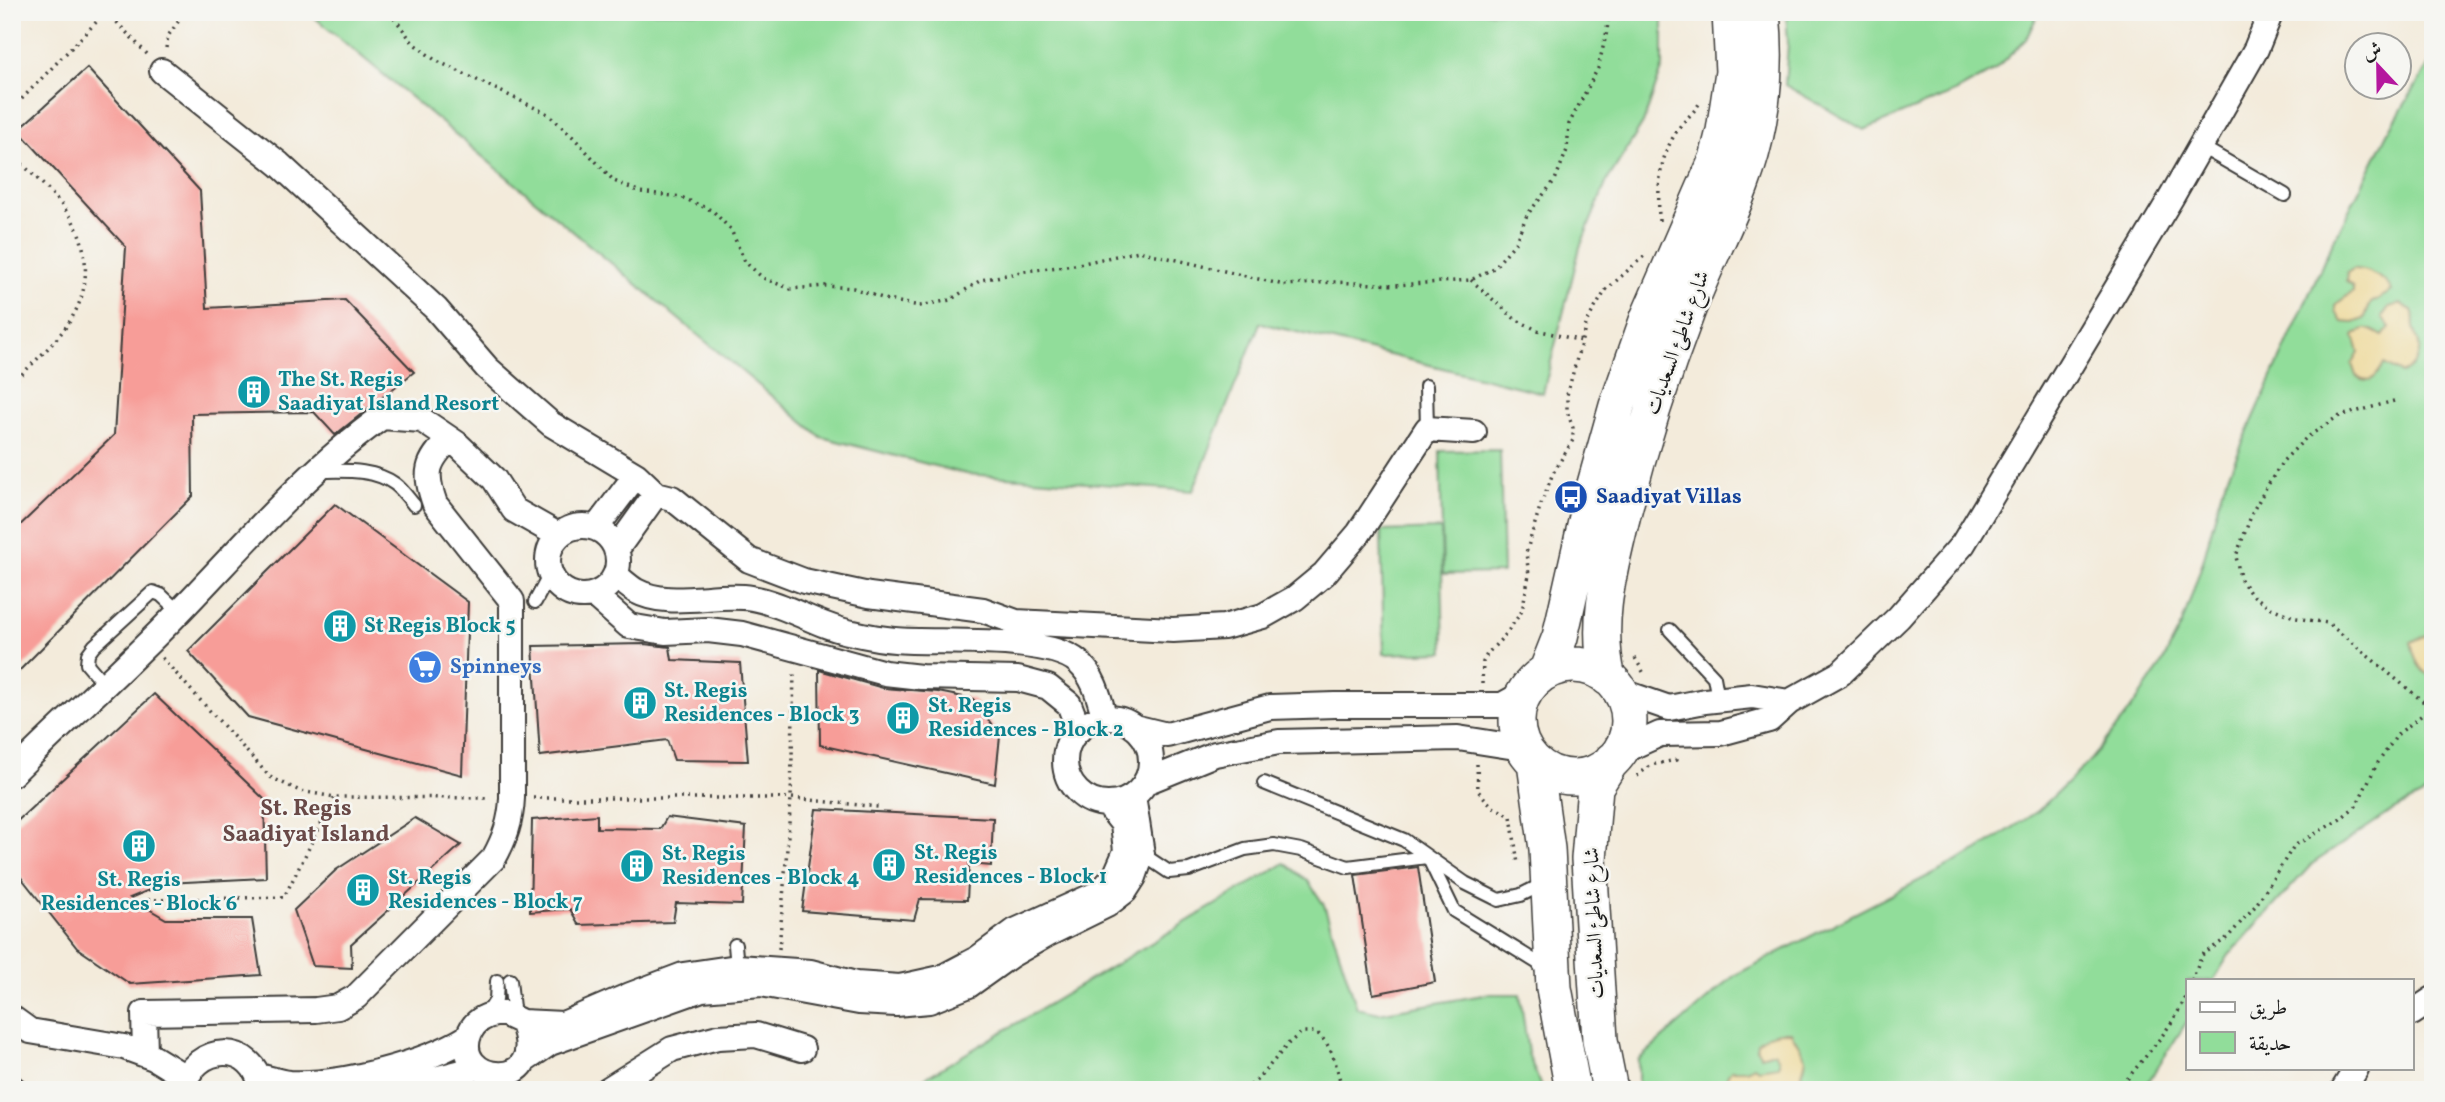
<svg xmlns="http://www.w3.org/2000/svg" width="2445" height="1102" font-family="Vollkorn,Amiri,serif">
<rect width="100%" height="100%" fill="#f6f6f2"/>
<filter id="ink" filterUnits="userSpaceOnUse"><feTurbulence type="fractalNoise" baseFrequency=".0143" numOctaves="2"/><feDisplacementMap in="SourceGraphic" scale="14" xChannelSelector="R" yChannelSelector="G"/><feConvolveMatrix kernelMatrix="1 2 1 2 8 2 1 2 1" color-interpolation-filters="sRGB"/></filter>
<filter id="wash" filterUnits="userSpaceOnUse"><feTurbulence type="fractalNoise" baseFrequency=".00686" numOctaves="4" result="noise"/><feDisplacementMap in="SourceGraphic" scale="28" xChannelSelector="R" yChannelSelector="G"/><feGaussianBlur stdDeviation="1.57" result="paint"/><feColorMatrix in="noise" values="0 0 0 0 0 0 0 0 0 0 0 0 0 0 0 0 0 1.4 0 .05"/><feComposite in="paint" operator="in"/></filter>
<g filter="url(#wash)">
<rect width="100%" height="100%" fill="#f3ebdb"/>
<path fill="#91dd9a" stroke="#567c5b" stroke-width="2" d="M308,12h1358l-3,7v47l-20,57 -36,58 -27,66 -37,146 -283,-70 -67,168 -227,-17 -145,-37z
M1786,12h253l-13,27 -31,31 -38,21 -93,39 -79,-45 3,-42z
M2433,58v732l-40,20 -81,54 -83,91 -16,26h-25v39l-45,70h-505v-30l97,-85 242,-124 61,-40 49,-47 38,-47 35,-50 22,-43 22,-66 18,-69 105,-235 64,-127z
M1500,450l3,123 -60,1 -3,-123z
M1441,529l3,123 -60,2 -3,-123z
M1285,863l23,18 16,24 33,103 22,5 110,-19h31l8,59 14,37h-637z"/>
<path fill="#eeda9e" stroke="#857b5d" stroke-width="2" d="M2353,269c13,-1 34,10 39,22l-21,12 -7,16 -10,4 -12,-1 -6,-10v-8l17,-12v-5l-7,-6 1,-8z
M2400,304l12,6c3,6 1,10 2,17 1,6 4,11 5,17 2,13 -6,24 -17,29l-18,-9c-8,13 -11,21 -28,12l-4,-12 7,-12 -5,-16c14,-13 16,-6 29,0l7,-9 -8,-10 7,-10z
M2433,632v45c-15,-5 -19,-21 -22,-35z
M1779,1032h12l15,26c-2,14 -9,34 -28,29l-2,3h-51l2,-14 4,-6h15l8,-4 4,3 21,-3v-7l-5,-7 -13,4 -4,-7v-7l11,-7z"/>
<g id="blocks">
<path fill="#f79d98" d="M87,68l113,123 7,117 138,-8 69,72 -79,63 -21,-23 -122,2 1,82 -181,182v-145l102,-98 12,-188 -108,-117z
M335,504l133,98 -6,173 -214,-58 -60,-66z
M644,644l26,3 2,13 68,3 8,98 -74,-1 -7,-20 -127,16 -7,-110z
M819,670l64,18 55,4 35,7 27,37 -5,48 -175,-39z
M154,694l110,105 2,79 -100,5 -36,15 36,21h86l9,56 -131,9 -53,-36 -65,-82v-40z
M816,809l177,9 -2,48 -22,-2 -2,36 -47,-1 -6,21 -112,-9z
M597,815v13l63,1 7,-12 79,10 -4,78 -66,-2 -3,19 -94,3 -9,-16 -40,3 2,-92z
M415,818l46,27 -110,99 1,24 -39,-2 -19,-56 42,-40z
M1418,867l17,115 -62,12 -18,-119z"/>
</g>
</g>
<g filter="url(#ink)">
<use href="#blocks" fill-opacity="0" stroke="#3c3b39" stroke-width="2"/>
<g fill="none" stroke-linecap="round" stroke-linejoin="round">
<g stroke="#3c3b39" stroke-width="16">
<path id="lane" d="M2200,146l85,49
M1426,386l1,43
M318,471c25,0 55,-3 77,13 7,5 13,14 19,21
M535,602l15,-28
M1670,630l44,47 4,22
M105,685l-18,-21 1,-10 6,-8 59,-54 8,3 18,17
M1264,783l140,57 61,43 34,17 22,-5 24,-12
M1142,854l27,18 20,-2 56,-21 29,-4 27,5 47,17 79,-10
M1428,857l26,54 84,52 7,11
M735,945l2,22
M510,980l4,37
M486,1016l10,-16 1,-19
M12,1080l12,10"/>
</g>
<g stroke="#3c3b39" stroke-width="28">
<path id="street" d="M162,71l117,93 157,145 51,59 64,56 85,51 20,19 16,4 77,62 55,21 65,14 114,15 33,12 157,8 51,-3 39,-11 32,-18 29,-24 35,-41 68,-104 47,3
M548 561a35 35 0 1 1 70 0a35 35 0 1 1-70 0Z
M596,528l40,-53
M616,550l40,-56
M615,575c7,5 14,12 21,16 33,18 79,1 116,7 35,6 66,29 101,35 13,3 28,6 42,7 41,4 153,-5 183,22 17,15 21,36 27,57
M594,595l35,31 36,6 43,-2 34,4 143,39 36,4 97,2 30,8 21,17 10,26
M1620,691l49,17 36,-7 47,-5 37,6
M1065 761a43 43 0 1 1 86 0a43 43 0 1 1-86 0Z
M1134,727l33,8 103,-28 65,-2h167l22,-12
M1618,753l42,-19 61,-1 48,-13 20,-18 52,-29 58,-56 64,-73 208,-346 85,-149 15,-37
M12,774c54,-54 111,-104 164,-159 66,-68 129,-143 206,-198l40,3 34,23 38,36 20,31 44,25
M1146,782l69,-28 64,-12 179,-4 51,8 13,-1
M2412,1013l21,-14
M496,1014h9l17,8c30,74 -74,62 -52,10 5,-11 14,-16 26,-18z
M12,1018l18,13 94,16 30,11 31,19
M522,1022l41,2 67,-29 53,-20 54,-8 74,5 45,12 44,3 41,-9 36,-19 38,-28 86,-39 15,-18 10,-23 -3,-27 -16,-20
M145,1054l-1,-41 172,-3 22,-3 18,-10 138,-139c11,-20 17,-37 18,-60v-197l-77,-97c-11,-31 -9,-42 15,-65
M525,1060l25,-17 152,-54 59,-5 98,18 37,2 33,-3 40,-16 42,-30 35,-20 61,-30 18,-14 9,-14 8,-23 -9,-58
M258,1076c10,2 22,6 32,7 50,3 136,-20 178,-46
M182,1090c12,-49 74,-49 79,-1
M392,1090l85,-22
M607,1090l65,-41 46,-12 38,-2 46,14
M2343,1090l13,-21"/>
</g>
<g stroke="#3c3b39" stroke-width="38">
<path id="secondary" d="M1517 721a56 56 0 1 1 112 0a56 56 0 1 1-112 0Z
M1547,670l13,-33 32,-142 25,-89 31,-88 69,-159 7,-28 9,-59 -3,-60
M1608,678c-13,-52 0,-102 12,-152 18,-73 40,-144 67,-214 16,-43 38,-84 54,-127 21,-55 27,-114 21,-173
M1535,763l12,86 7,139 19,102
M1610,1090l-10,-50 -11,-181 6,-72 17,-27"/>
</g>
<path stroke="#3c3b39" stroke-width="3.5" stroke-dasharray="2 5" stroke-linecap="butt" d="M107,12l40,42
M390,12l23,31 22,17 113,54 25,23 41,44 26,11 41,5 32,14 18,19 14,32 18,16 28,11 34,-3 28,2 35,12 32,6 30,-6 31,-20 45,-9 48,-6 65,-14 145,34 49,-3 63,3 75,-5 23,-12 21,-25 12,-28 28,-35 12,-30 2,-26 29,-56 9,-37 2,-19
M166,48l2,-12 17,-24
M12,109l94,-97
M12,154c18,18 46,43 59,64 7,11 11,22 13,35 10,61 -34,92 -72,131
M1659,221c-1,-38 -1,-64 22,-96 6,-7 13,-13 18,-21
M1471,280l44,39 22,11 45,11
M2394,401l-57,16 -31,21 -23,23 -17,27 -13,23 -17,45 4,22 10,15 19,14 27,11 32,5 103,85
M162,658l108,119 30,14 35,6 155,1
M1635,658l10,17
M1482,684l1,-22 4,-8 19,-20 16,-23 7,-36 -3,-22 14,-46 13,-34 20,-33v-12l-6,-17v-16l20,-74 19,-31 38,-34
M1477,764l1,27 15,16 18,9 7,48
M1637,776l14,-11 25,-5v-5
M533,798h258l87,9
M148,900l136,-3 51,-100
M779,949l12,-151 3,-127
M2192,981l10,-26 25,-17 29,-33 38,-59 45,-26 17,-14 21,-42 21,-30 33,-26
M1245,1090l13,-11 31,-36 13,-11h14c18,15 21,36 26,58
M2119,1090c23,-32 54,-61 69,-98"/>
<use href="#lane" stroke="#fff" stroke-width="12"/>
<use href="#street" stroke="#fff" stroke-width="24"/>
<use href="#secondary" stroke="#fff" stroke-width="35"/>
</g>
</g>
<defs>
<g id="building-disc" transform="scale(1.75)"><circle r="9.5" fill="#0f9aa8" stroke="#f6f6f2"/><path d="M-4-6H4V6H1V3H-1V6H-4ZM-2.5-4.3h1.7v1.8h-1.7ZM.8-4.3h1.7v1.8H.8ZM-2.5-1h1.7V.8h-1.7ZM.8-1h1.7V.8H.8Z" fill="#fff"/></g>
<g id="bus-disc" transform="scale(1.75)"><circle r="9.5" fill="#1a4fb4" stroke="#f6f6f2"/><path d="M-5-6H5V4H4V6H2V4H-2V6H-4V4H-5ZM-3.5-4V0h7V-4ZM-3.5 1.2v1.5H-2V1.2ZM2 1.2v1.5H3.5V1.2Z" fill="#fff"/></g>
<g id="supermarket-disc" transform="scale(1.75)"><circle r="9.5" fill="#3f7fe0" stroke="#f6f6f2"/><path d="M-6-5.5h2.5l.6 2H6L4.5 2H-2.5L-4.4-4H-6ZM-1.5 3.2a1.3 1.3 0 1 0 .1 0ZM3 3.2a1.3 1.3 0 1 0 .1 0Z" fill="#fff"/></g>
</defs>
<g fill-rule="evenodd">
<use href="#building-disc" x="254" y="392"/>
<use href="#bus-disc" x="1571" y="497"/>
<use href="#building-disc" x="340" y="626"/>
<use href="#supermarket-disc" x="425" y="667"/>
<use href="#building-disc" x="640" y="703"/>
<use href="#building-disc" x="903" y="718"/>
<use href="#building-disc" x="139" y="846"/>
<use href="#building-disc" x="889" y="865"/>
<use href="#building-disc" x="637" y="866"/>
<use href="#building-disc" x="363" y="890"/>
</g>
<g text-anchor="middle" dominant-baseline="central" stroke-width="5" stroke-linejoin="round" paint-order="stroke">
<g font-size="21" fill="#1c1c1c" stroke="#f6f6f2">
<text transform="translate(1678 343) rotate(-70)">شارع شاطئ السعديات</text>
<text transform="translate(1595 923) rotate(-92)">شارع شاطئ السعديات</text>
</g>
<g font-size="21" font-weight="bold" fill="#0d838f" stroke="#f6f6f2" text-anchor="start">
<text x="278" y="380">The St. Regis<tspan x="278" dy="24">Saadiyat Island Resort</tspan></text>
<text x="364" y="626">St Regis Block 5</text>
<text x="664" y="691">St. Regis<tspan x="664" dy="24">Residences - Block 3</tspan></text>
<text x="928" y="706">St. Regis<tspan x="928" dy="24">Residences - Block 2</tspan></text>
<text x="914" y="853">St. Regis<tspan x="914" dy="24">Residences - Block 1</tspan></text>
<text x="662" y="854">St. Regis<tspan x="662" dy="24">Residences - Block 4</tspan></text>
<text x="388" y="878">St. Regis<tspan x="388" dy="24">Residences - Block 7</tspan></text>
<text x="139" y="880" text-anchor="middle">St. Regis<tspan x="139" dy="24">Residences - Block 6</tspan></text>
</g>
<g font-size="21" font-weight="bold" fill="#164399" stroke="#f6f6f2" text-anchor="start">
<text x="1596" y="497">Saadiyat Villas</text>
</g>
<g font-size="21" font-weight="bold" fill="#366cbe" stroke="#f6f6f2" text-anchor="start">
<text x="450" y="667">Spinneys</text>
</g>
<g font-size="23" font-weight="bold" fill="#694947" stroke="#f6f6f2">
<text x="306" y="809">St. Regis<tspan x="306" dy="26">Saadiyat Island</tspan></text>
</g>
</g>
<rect width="2445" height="1102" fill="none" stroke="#f6f6f2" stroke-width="42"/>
<rect x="2186" y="979" width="228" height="91" fill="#f6f6f2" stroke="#9f9f9c" stroke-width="2"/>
<rect x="2200" y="1002" width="35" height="10" fill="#ffffff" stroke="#9f9f9c" stroke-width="2"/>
<text x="2249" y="1014" font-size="21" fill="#1c1c1c">طريق</text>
<rect x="2200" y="1032" width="35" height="21" fill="#91dd9a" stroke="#9f9f9c" stroke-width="2"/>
<text x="2249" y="1050" font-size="21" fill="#1c1c1c">حديقة</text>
<g transform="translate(2378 66) rotate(338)"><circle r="33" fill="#f6f6f2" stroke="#9f9f9c" stroke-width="2"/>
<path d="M0-5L12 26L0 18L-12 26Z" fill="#b5179e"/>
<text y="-10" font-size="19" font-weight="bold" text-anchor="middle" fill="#1c1c1c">ش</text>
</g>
</svg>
